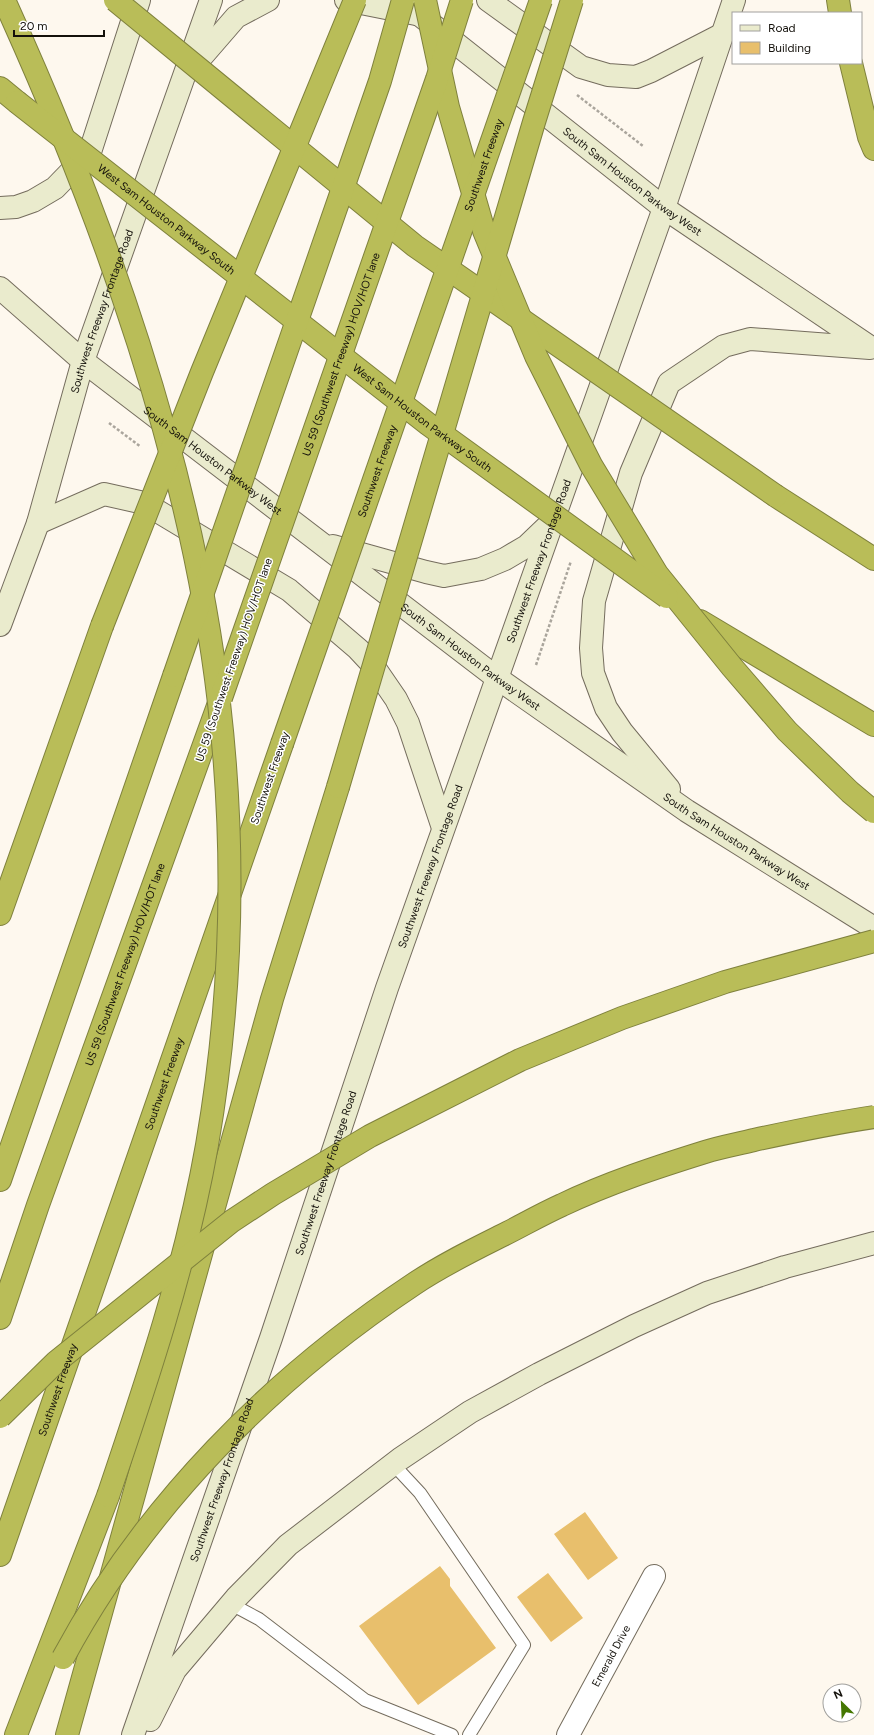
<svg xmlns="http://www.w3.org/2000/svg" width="874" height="1735" font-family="Figtree,sans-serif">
<rect width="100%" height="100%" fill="#fef8ee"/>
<path fill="#e8bf6c" d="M585,1512l33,46 -30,22 -34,-46z
M440,1566l10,13v7l46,62 -78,57 -59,-79z
M548,1573l35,45 -32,24 -34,-45z"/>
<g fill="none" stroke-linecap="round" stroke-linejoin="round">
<g stroke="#746c5d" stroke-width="14">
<path id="service" d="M393,1464l27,29 104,152 -55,90
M231,1604l28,15 106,81 87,35"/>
</g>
<g stroke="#746c5d" stroke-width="24">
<g id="minor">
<path id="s1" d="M568,1735l86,-159"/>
</g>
</g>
<g stroke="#746c5d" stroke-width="24">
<g id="secondary">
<path d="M346,0l70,14"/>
<path id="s2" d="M401,0l263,208 206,139"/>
<path d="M488,0l93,67 27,8 28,2 15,-6 72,-37"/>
<path d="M191,69l45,-52 32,-17"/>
<path d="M0,208l16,-1 17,-6 22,-13 35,-36 49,-152"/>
<path id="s3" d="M0,288l83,73 414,317 190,133 187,117"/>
<path d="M38,523l66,-29 40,9 145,87 69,59 14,15 24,35 12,24 35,105"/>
<path d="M333,546l93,26 18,4 37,-7 24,-10 22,-13 24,-23"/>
<path id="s4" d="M0,625l38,-102 45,-162 128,-361"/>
<path d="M669,789l-47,-57 -16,-24 -13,-35 -2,-25 3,-47 37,-128 38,-90 55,-37 26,-7 120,9"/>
<path d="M150,1720l25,-50 61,-72 52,-53 112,-86 70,-47 69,-38 95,-48 73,-33 78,-26 89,-24"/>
<path id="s5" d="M133,1735l138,-397 116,-350 277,-780 70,-208"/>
</g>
</g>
<g stroke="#7f813d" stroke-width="24">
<g id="motorway">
<path d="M838,0l2,13"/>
<path d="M851,63l18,74 5,12"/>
<path d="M0,88l17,14"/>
<path d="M776,496l98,63"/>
<path d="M700,621l174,104"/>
<path d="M0,914l102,-288"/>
<path d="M0,1180l174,-504"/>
<path id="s6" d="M0,1318l38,-113 181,-502"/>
<path id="s7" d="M0,1555l282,-811"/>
<path d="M16,1735l92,-239"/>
<path d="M67,1735l205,-736 66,-212"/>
</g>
</g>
<path stroke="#aaa59c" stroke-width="2.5" stroke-dasharray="3 2" stroke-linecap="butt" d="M577,95l66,51
M109,423l32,24
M536,665l35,-104"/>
<use href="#service" stroke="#fff" stroke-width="12"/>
<use href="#minor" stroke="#fff" stroke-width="22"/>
<use href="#secondary" stroke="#eaebcd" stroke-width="22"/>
<use href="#motorway" stroke="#b9bd58" stroke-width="22"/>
<g stroke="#7f813d" stroke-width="24" stroke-linecap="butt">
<g id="motorway-bridge">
<path d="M4,0c100,220 187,462 215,703 17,146 13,297 -12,442 -21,120 -60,236 -99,351"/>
<path d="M115,0l300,246 361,250"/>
<path d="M425,0l23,107 36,124 52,125 55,109 66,109 75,93 55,64 63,61 24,20"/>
<path id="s8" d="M17,102l411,322 239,173"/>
<path d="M102,626l100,-254 153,-372"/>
<path d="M174,676l206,-595 23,-81"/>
<path id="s9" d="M221,698l216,-619 25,-79"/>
<path id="s10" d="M282,744l259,-744"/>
<path d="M338,787l196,-665 38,-122"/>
<path d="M0,1417l56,-55 176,-141 41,-27 97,-58 150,-76 102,-42 103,-36 149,-41"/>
<path d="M63,1658c82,-153 208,-279 351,-374 28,-19 59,-34 89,-49 20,-10 39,-21 59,-30 46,-22 95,-38 143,-53 16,-5 33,-8 49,-12 41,-9 79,-17 120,-23"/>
</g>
</g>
<use href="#motorway-bridge" stroke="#b9bd58" stroke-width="22"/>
</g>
<g text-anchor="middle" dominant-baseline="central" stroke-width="3" stroke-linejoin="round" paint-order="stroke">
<g font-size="11" fill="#14110b" stroke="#fff">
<text stroke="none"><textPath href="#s10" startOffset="613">Southwest Freeway</textPath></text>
<text stroke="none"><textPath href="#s2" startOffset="294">South Sam Houston Parkway West</textPath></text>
<text stroke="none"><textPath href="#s8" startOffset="190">West Sam Houston Parkway South</textPath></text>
<text stroke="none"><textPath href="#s4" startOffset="330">Southwest Freeway Frontage Road</textPath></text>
<text stroke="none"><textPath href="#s9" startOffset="364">US 59 (Southwest Freeway) HOV/HOT lane</textPath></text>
<text stroke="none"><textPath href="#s8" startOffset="514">West Sam Houston Parkway South</textPath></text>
<text stroke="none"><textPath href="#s3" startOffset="274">South Sam Houston Parkway West</textPath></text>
<text stroke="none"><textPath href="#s10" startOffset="289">Southwest Freeway</textPath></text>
<text stroke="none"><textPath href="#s5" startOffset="1242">Southwest Freeway Frontage Road</textPath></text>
<text stroke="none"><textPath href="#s3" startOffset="598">South Sam Houston Parkway West</textPath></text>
<text transform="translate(234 660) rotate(-71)">US 59 (Southwest Freeway) HOV/HOT lane</text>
<text transform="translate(270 778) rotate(-71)">Southwest Freeway</text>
<text stroke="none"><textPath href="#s3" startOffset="922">South Sam Houston Parkway West</textPath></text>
<text stroke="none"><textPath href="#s5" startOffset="918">Southwest Freeway Frontage Road</textPath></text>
<text stroke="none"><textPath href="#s6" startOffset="375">US 59 (Southwest Freeway) HOV/HOT lane</textPath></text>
<text stroke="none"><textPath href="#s7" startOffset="499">Southwest Freeway</textPath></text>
<text stroke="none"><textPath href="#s5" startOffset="594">Southwest Freeway Frontage Road</textPath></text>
<text stroke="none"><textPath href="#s7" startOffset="175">Southwest Freeway</textPath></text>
<text stroke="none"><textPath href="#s5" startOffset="270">Southwest Freeway Frontage Road</textPath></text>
<text stroke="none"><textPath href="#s1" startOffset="90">Emerald Drive</textPath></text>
</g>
</g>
<rect x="732" y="12" width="130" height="52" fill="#ffffff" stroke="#a1a09d"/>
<rect x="740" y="25" width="20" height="6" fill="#eaebcd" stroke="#a1a09d"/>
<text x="768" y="32" font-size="12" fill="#14110b">Road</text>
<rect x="740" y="42" width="20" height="12" fill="#e8bf6c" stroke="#a1a09d"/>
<text x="768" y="52" font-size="12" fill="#14110b">Building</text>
<g transform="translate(842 1703) rotate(336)"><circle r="19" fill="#ffffff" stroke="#a1a09d"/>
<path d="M0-3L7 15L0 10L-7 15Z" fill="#447701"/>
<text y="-6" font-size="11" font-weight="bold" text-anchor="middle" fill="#14110b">N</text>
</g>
<path d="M14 30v6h90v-6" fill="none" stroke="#14110b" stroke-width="2"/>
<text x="20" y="30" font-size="12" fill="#14110b" stroke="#ffffff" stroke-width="3" paint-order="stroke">20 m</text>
</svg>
